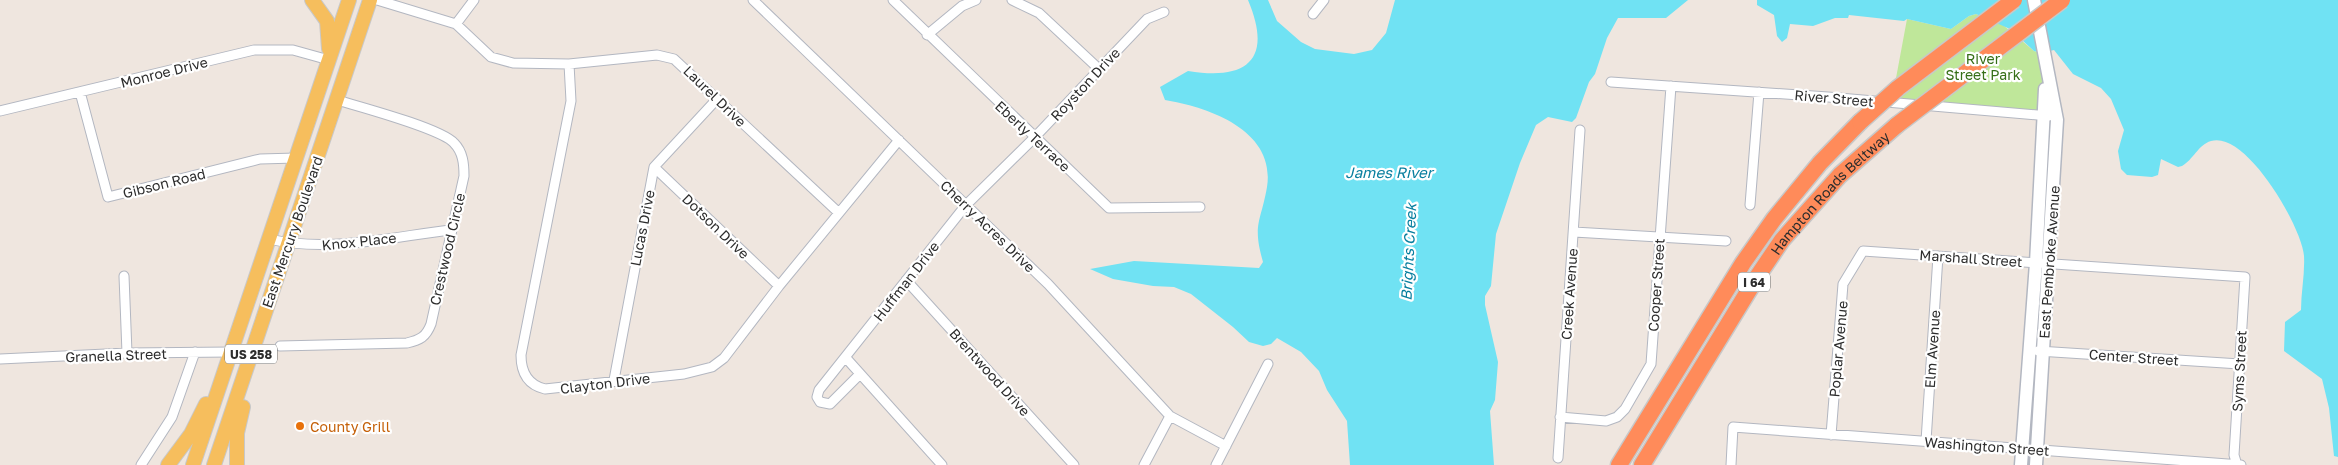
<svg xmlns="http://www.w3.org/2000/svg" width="2338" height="465" font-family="'Golos Text',sans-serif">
<rect width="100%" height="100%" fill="#efe6df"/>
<path fill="#bfe79a" d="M1976,14l27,11 31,26 7,2 5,63 -155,-11 16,-86 44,10 18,-13z"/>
<path fill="#70e2f3" d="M1248,0h20l9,21 24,21 14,7 39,5 18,-4 14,-17 9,-33h293l-22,18h-48l-11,20 -12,36 -6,8 -13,36 -4,4 -24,-5 -12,8 -16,38 -24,71 -5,52 -6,10v9l13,57 -3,38 -5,11 4,54h-144l-3,-44 -20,-31 -8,-19 -18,-19 -24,-14 -6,6 -8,2 -14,-4 -16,-15 -42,-33 -17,-7 -21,-1 -40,-7 -23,-10 44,-8 125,7 4,-6c-11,-38 -2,-40 4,-75 9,-57 -59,-80 -102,-87l-5,-13 28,-16c60,10 85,-12 60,-71z
M1757,0h581v457l-4,-1 -5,-48 -7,-29 -38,-28 1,-29 16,-12c0,-18 4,-36 3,-54 -2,-29 -58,-126 -93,-115 -13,4 -18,19 -29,25l-4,1 -17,-8 -3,16 -6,2 -25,-2 -6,-6 -3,-18 6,-21 -13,-31 -10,-11 -28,-14 -19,-24 -13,3 -7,-2 -24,-22 -34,-15 -7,2 -18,13 -44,-10 -3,2 -55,-6 -1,3h-13l-22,8 -23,-2 -3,14 -5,4 -5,-6 -3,-21 -17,-10z"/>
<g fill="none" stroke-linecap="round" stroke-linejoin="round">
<g stroke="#b3b7c1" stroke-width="11">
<path id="street" d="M377,0l79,24 35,33 22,6 56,1 88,-9 17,4 165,154
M753,0l295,284 122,132 56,30
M893,0l216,208 91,-1
M1012,0l27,13 60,56
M1313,14l11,-14
M456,24l18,-24
M927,35l35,-29 14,-6
M569,64l2,37 -50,254c0,18 7,30 24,34l139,-15 28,-7 12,-9 55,-72 120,-146
M1611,82l217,15 221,19
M80,92l28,105 152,-38 36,-1
M0,111l254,-61h39l36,10
M654,167l125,119
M1750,205l9,-113
M1574,232l152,9
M269,239c59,14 122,-2 181,-9
M124,276l3,77
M906,280l168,185
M280,346l127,-3c13,-3 19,-6 24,-19l33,-148c0,-12 -1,-24 -10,-33 -14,-15 -94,-36 -117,-43
M2038,351l202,13
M846,358l96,107
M0,359l127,-6 104,-1
M860,374l-30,30 -10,-2 -3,-5 2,-7 147,-185 68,-67 113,-119 17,-7
M614,380l40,-213 63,-68
M1560,417l46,4 11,-4 8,-8 26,-45 20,-278
M1831,435l12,-151 20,-33 382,26 -11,178 3,10
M1926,441l12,-185
M1558,458l22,-328
M141,465l31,-48 23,-65
M1144,465l26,-49
M1216,465l52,-101
M1731,465l2,-38 508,38"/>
</g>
<g stroke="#b3b7c1" stroke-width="15">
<path id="secondary" d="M2034,0l23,120 -21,345
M2021,465l15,-202 9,-174"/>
</g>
<g stroke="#c8c8c8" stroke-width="16">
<path id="primary" d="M312,0l15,21 2,28
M168,465l23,-31 15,-30
M193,465l156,-465
M214,465l156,-465
M237,465v-32l6,-26"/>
</g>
<g stroke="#c8c8c8" stroke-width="19">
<g id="highway">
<path d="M1619,465l124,-202 31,-44 46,-56 40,-41"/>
<path id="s1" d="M1642,465l115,-188 25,-37 58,-65 57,-50"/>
</g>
</g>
<use href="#street" stroke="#fff" stroke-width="9"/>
<use href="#secondary" stroke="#fff" stroke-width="12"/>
<use href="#primary" stroke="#f6be5d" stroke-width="14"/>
<use href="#highway" stroke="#ff8b5a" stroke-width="16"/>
<g stroke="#c8c8c8" stroke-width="19" stroke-linecap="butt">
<path id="highway-bridge" d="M1860,122l38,-34 116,-88
M1897,125l165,-125"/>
</g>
<use href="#highway-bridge" stroke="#ff8b5a" stroke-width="16"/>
</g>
<circle fill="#e8710a" stroke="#fff" stroke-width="2" cx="300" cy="426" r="5"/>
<g text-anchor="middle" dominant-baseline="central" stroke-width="4.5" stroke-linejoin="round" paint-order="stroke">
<g fill="#fff" stroke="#6c6c6c" stroke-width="1">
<rect x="1738" y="272.5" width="32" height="19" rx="4"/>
<rect x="225" y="344.5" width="52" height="19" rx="4"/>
</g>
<g font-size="12" font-weight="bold" fill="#2d2d2d">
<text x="1754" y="282">I 64</text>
<text x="251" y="354">US 258</text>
</g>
<g font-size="14" fill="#366f18" stroke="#fff">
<text x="1983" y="58">River<tspan x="1983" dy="16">Street Park</tspan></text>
</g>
<g font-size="14" fill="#2d2d2d" stroke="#fff">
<text transform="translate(164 72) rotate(-14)">Monroe Drive</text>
<text transform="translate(1085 84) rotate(-47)">Royston Drive</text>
<text transform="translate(715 96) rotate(44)">Laurel Drive</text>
<text transform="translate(1834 98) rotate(5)">River Street</text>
<text transform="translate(1033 136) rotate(43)">Eberly Terrace</text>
<text transform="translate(164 183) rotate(-14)">Gibson Road</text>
<text stroke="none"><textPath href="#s1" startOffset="332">Hampton Roads Beltway</textPath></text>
<text transform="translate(716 226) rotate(44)">Dotson Drive</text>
<text transform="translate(988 226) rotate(44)">Cherry Acres Drive</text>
<text transform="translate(642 228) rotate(-79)">Lucas Drive</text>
<text transform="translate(292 232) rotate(-71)">East Mercury Boulevard</text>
<text transform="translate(359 241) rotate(-6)">Knox Place</text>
<text transform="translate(447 249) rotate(-77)">Crestwood Circle</text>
<text transform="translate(1971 258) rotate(4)">Marshall Street</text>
<text transform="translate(2049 262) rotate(-86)">East Pembroke Avenue</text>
<text transform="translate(906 281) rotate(-52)">Huffman Drive</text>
<text transform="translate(1656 285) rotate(-86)">Cooper Street</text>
<text transform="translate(1569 294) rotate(-86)">Creek Avenue</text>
<text transform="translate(1838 349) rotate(-85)">Poplar Avenue</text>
<text transform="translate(1932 349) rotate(-86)">Elm Avenue</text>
<text transform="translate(116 355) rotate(-2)">Granella Street</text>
<text transform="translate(2134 357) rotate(4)">Center Street</text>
<text transform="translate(2239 371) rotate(-87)">Syms Street</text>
<text transform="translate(990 372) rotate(48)">Brentwood Drive</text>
<text transform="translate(605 383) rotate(-7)">Clayton Drive</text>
<text transform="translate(1987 446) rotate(4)">Washington Street</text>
</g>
<g font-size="14" fill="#c56008" stroke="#fff" text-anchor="start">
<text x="310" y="426">County Grill</text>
</g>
<g font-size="15" font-style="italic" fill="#087f9f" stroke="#fff">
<text x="1389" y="172">James River</text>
<text transform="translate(1408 252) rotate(-87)">Brights Creek</text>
</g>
</g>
</svg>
